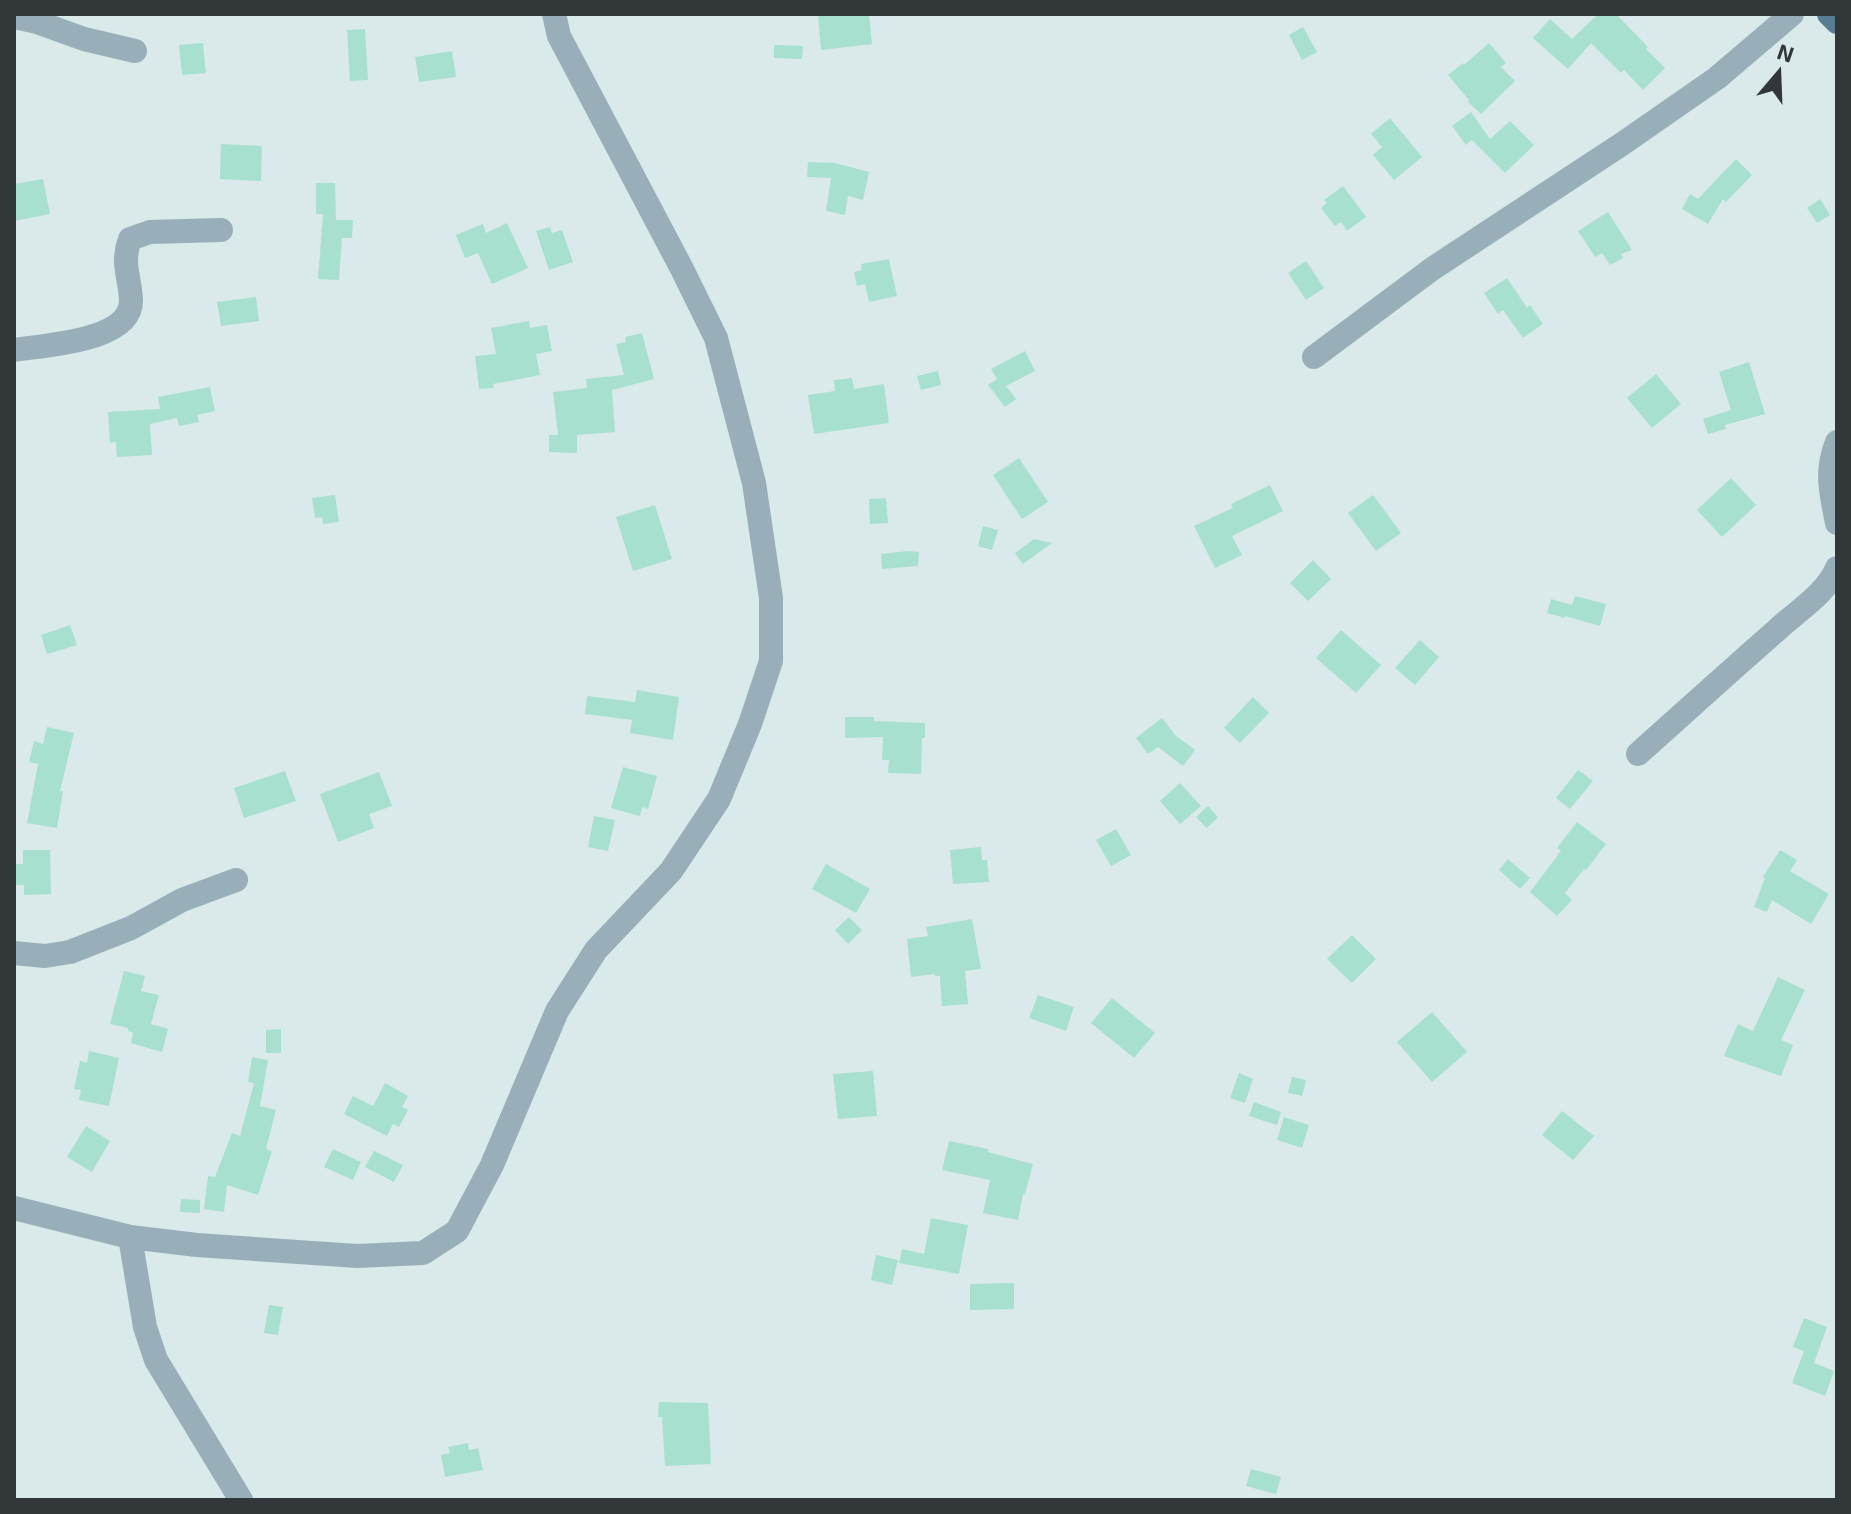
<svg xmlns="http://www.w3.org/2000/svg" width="1851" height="1514" font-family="'Exo 2',sans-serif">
<rect width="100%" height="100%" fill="#dae9ea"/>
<path fill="#a8e0cf" d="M818,14h51l3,30 -51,6z
M1598,14h18l32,33 -2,2 19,19 -22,22 -19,-20 -3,3 -30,-30 -23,26 -35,-31 17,-19 22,20z
M1303,27l14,25 -15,8 -13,-25z
M365,29l3,51 -18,1 -3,-51z
M203,43l3,30 -24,2 -3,-30z
M1489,43l17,20 -5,4 14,14 -34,33 -13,-12 1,-2 -21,-25 15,-12 1,2z
M774,45l29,1 -1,13 -28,-1z
M452,51l4,26 -37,5 -4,-25z
M1471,112l19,27 20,-18 24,24 -29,28 -33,-33 -6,5 -14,-19z
M1390,118l32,39 -28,23 -21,-25 9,-8 -11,-13z
M221,144l41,2 -1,35 -41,-2z
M1736,159l16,16 -26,27 -3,-3 -15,25 -26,-15 8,-15 8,5z
M808,162l27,1 34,9 -6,28 -15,-4 -3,19 -19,-4 5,-33 -24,-1z
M43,179l7,35 -36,7v-37z
M316,183h19l1,37h17l-1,18h-10l-3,42 -21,-1 5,-65h-7z
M1343,186l23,31 -19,14 -6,-9 -6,4 -14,-18 6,-5 -3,-3z
M1820,199l10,16 -13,8 -10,-15z
M1608,212l24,38 -11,4 2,4 -13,7 -8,-12 -7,4 -17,-26z
M507,223l21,45 -36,16 -14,-31 -13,5 -9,-23 27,-11 3,9z
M550,227l2,6 10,-3 11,32 -24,8 -13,-39z
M889,259l8,37 -28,6 -4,-18 -8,2 -3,-14 8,-2 -1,-6z
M1306,261l18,27 -18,12 -18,-27z
M1507,278l20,30 3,-3 13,19 -20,14 -20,-28 -5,4 -14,-21z
M256,297l3,24 -38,5 -4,-24z
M529,321l1,7 17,-3 5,26 -16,3 4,21 -47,9 1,4 -15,1 -4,-33 21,-2 -5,-26z
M642,333l12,46 -42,11 3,42 -38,3v18l-28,-1v-17h9l-5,-43 34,-4 -1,-9 38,-4 -8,-31 10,-2 -1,-5z
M1025,351l10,20 -29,15 10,13 -11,8 -17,-22 9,-6 -6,-10z
M1749,362l16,52 -40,11 1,4 -18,5 -5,-15 28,-9 -12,-38z
M938,371l3,14 -20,5 -4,-14z
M1656,374l25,30 -29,24 -25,-30z
M852,378l2,11 30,-5 5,39 -75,11 -6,-39 27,-4 -1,-11z
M210,387l5,24 -18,4 2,7 -20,4 -2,-8 -27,6 2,31 -35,2 -1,-15 -6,1 -2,-31 52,-3 -2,-12z
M1019,458l29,44 -26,17 -29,-44z
M1731,478l25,27 -34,32 -25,-27z
M1270,485l13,26 -51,25 10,19 -27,13 -21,-42 39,-18 -2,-4z
M335,495l4,27 -16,2 -1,-7 -7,1 -3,-20z
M1373,495l28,38 -25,18 -28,-38z
M886,498l2,25 -18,1 -1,-25z
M655,505l17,54 -39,12 -17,-54z
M983,526l15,4 -6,20 -14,-4z
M1034,539l18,4 -29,21 -8,-11z
M908,551l11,1 -1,14 -36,3 -1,-15z
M1313,560l18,19 -23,22 -18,-18z
M1575,596l31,8 -6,22 -35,-10v2l-18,-5 4,-14 21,6z
M70,625l7,20 -30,9 -6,-19z
M1341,630l40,35 -25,28 -40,-35z
M1420,640l19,17 -24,28 -20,-17z
M637,690l42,7 -6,43 -43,-7 2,-13 -47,-6 2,-18 48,6z
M1253,697l16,16 -29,30 -16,-15z
M845,717h29v4l51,2v15h-3l-1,36 -33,-1 1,-13h-7l1,-23 -38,1z
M1162,718l14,18 19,14 -12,16 -25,-19 -10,7 -12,-16z
M47,727l27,6 -14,58h3l-6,37 -30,-5 11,-59 -9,-2 5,-21 9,3z
M623,767l34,9 -9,33 -6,-2 -2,9 -29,-8z
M1578,770l15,11 -23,28 -14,-11z
M285,771l11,30 -52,17 -10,-30z
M379,772l13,34 -23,8 5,14 -36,14 -18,-48z
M1180,783l21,23 -21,18 -20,-23z
M1208,806l10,11 -11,11 -11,-11z
M594,816l21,4 -7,31 -20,-4z
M1577,822l29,22 -20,26 -2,-1 -19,24 7,7 -15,16 -27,-24 31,-41 -4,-3z
M1116,829l15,26 -20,11 -15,-26z
M981,847l1,13h5l2,22 -36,2 -3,-34z
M23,850h27l1,44 -27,1v-10h-9v-21h8z
M1780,850l17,10 -7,11 39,23 -18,30 -39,-24 -5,12 -13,-5 11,-29 -2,-1z
M1508,859l22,19 -10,11 -21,-19z
M826,864l44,25 -14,24 -44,-24z
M849,917l13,13 -14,14 -13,-14z
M972,919l9,50 -16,2 3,33 -26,2 -2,-30h-5v-2l-24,3 -4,-38 21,-3 -2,-9z
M1352,935l24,24 -24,24 -25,-24z
M124,971l21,5 -4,15 18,4 -8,29 17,5 -6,23 -31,-9 2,-10 -5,-2v-3l-18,-4z
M1778,977l27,13 -24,50 12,5 -12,31 -57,-20 14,-32 15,7z
M1038,995l36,12 -8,24 -37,-13z
M1112,998l43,35 -21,25 -43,-35z
M1432,1012l35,40 -35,30 -35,-40z
M281,1029v24h-15v-23z
M89,1051l30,7 -10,48 -30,-6 2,-10 -7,-1 6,-28 7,2z
M252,1057l16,3 -8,46 16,4 -10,39 6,2 -14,44 -31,-10 -3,27 -20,-3 4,-33 7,1 17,-44 8,3 14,-53 -6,-1z
M873,1071l4,45 -39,3 -5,-45z
M1239,1073l14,6 -8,24 -15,-5z
M1292,1077l14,3 -4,16 -14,-3z
M385,1083l23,13 -6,11 6,3 -9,17 -6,-3 -6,12 -43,-22 9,-18 20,10z
M1254,1102l27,10 -4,13 -28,-9z
M1562,1111l32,25 -21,24 -31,-25z
M1284,1117l25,8 -7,23 -25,-8z
M86,1126l24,15 -18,31 -25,-15z
M949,1141l39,8v3l45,12 -8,30h-2l-5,26 -35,-7 7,-33 -48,-10z
M333,1149l28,13 -8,18 -29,-13z
M374,1151l29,14 -9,17 -29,-15z
M181,1199l19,1v13l-20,-1z
M931,1218l37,7 -9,49 -60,-11 3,-14 22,5z
M876,1255l22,5 -6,25 -21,-5z
M1014,1283v26l-44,1v-26z
M269,1305l14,2 -5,28 -14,-2z
M1804,1318l23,9 -13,36 20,8 -9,25 -33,-13 12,-32 -11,-4z
M659,1402l49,1 3,61 -46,2 -3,-49h-4z
M468,1443l1,7 9,-2 5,22 -38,7 -4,-22 9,-2 -2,-6z
M1251,1469l30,8 -5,17 -30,-8z"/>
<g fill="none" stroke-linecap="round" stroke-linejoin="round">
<path stroke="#98aeb8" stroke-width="24" d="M14,17l23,5 47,17 51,12
M14,350c29,-5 118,-8 117,-50 -1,-23 -10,-37 -1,-61l20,-7 71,-2
M1314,357l118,-88 190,-125 95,-66 75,-64
M1837,442c-12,30 -6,50 0,81
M1638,754c46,-41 92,-83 139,-124 21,-20 48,-35 60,-62
M14,953l31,3 25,-4 61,-24 51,-28 54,-20
M14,1208l116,29 67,8 160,11 66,-3 34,-22 35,-66 65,-154 39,-61 75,-79 48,-72 31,-75 21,-63v-63l-17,-115 -38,-145 -34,-69 -123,-233 -5,-22
M130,1237l15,90 11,33 85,140"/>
<path stroke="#567e90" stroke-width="24" d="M1829,14l8,8"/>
</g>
<rect width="1851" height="1514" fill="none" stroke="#323839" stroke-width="32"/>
<g transform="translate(1779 72) rotate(19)" stroke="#dae9ea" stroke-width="6" paint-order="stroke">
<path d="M0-6L14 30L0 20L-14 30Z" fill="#323839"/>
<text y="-12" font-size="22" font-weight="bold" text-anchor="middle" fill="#323839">N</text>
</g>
</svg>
